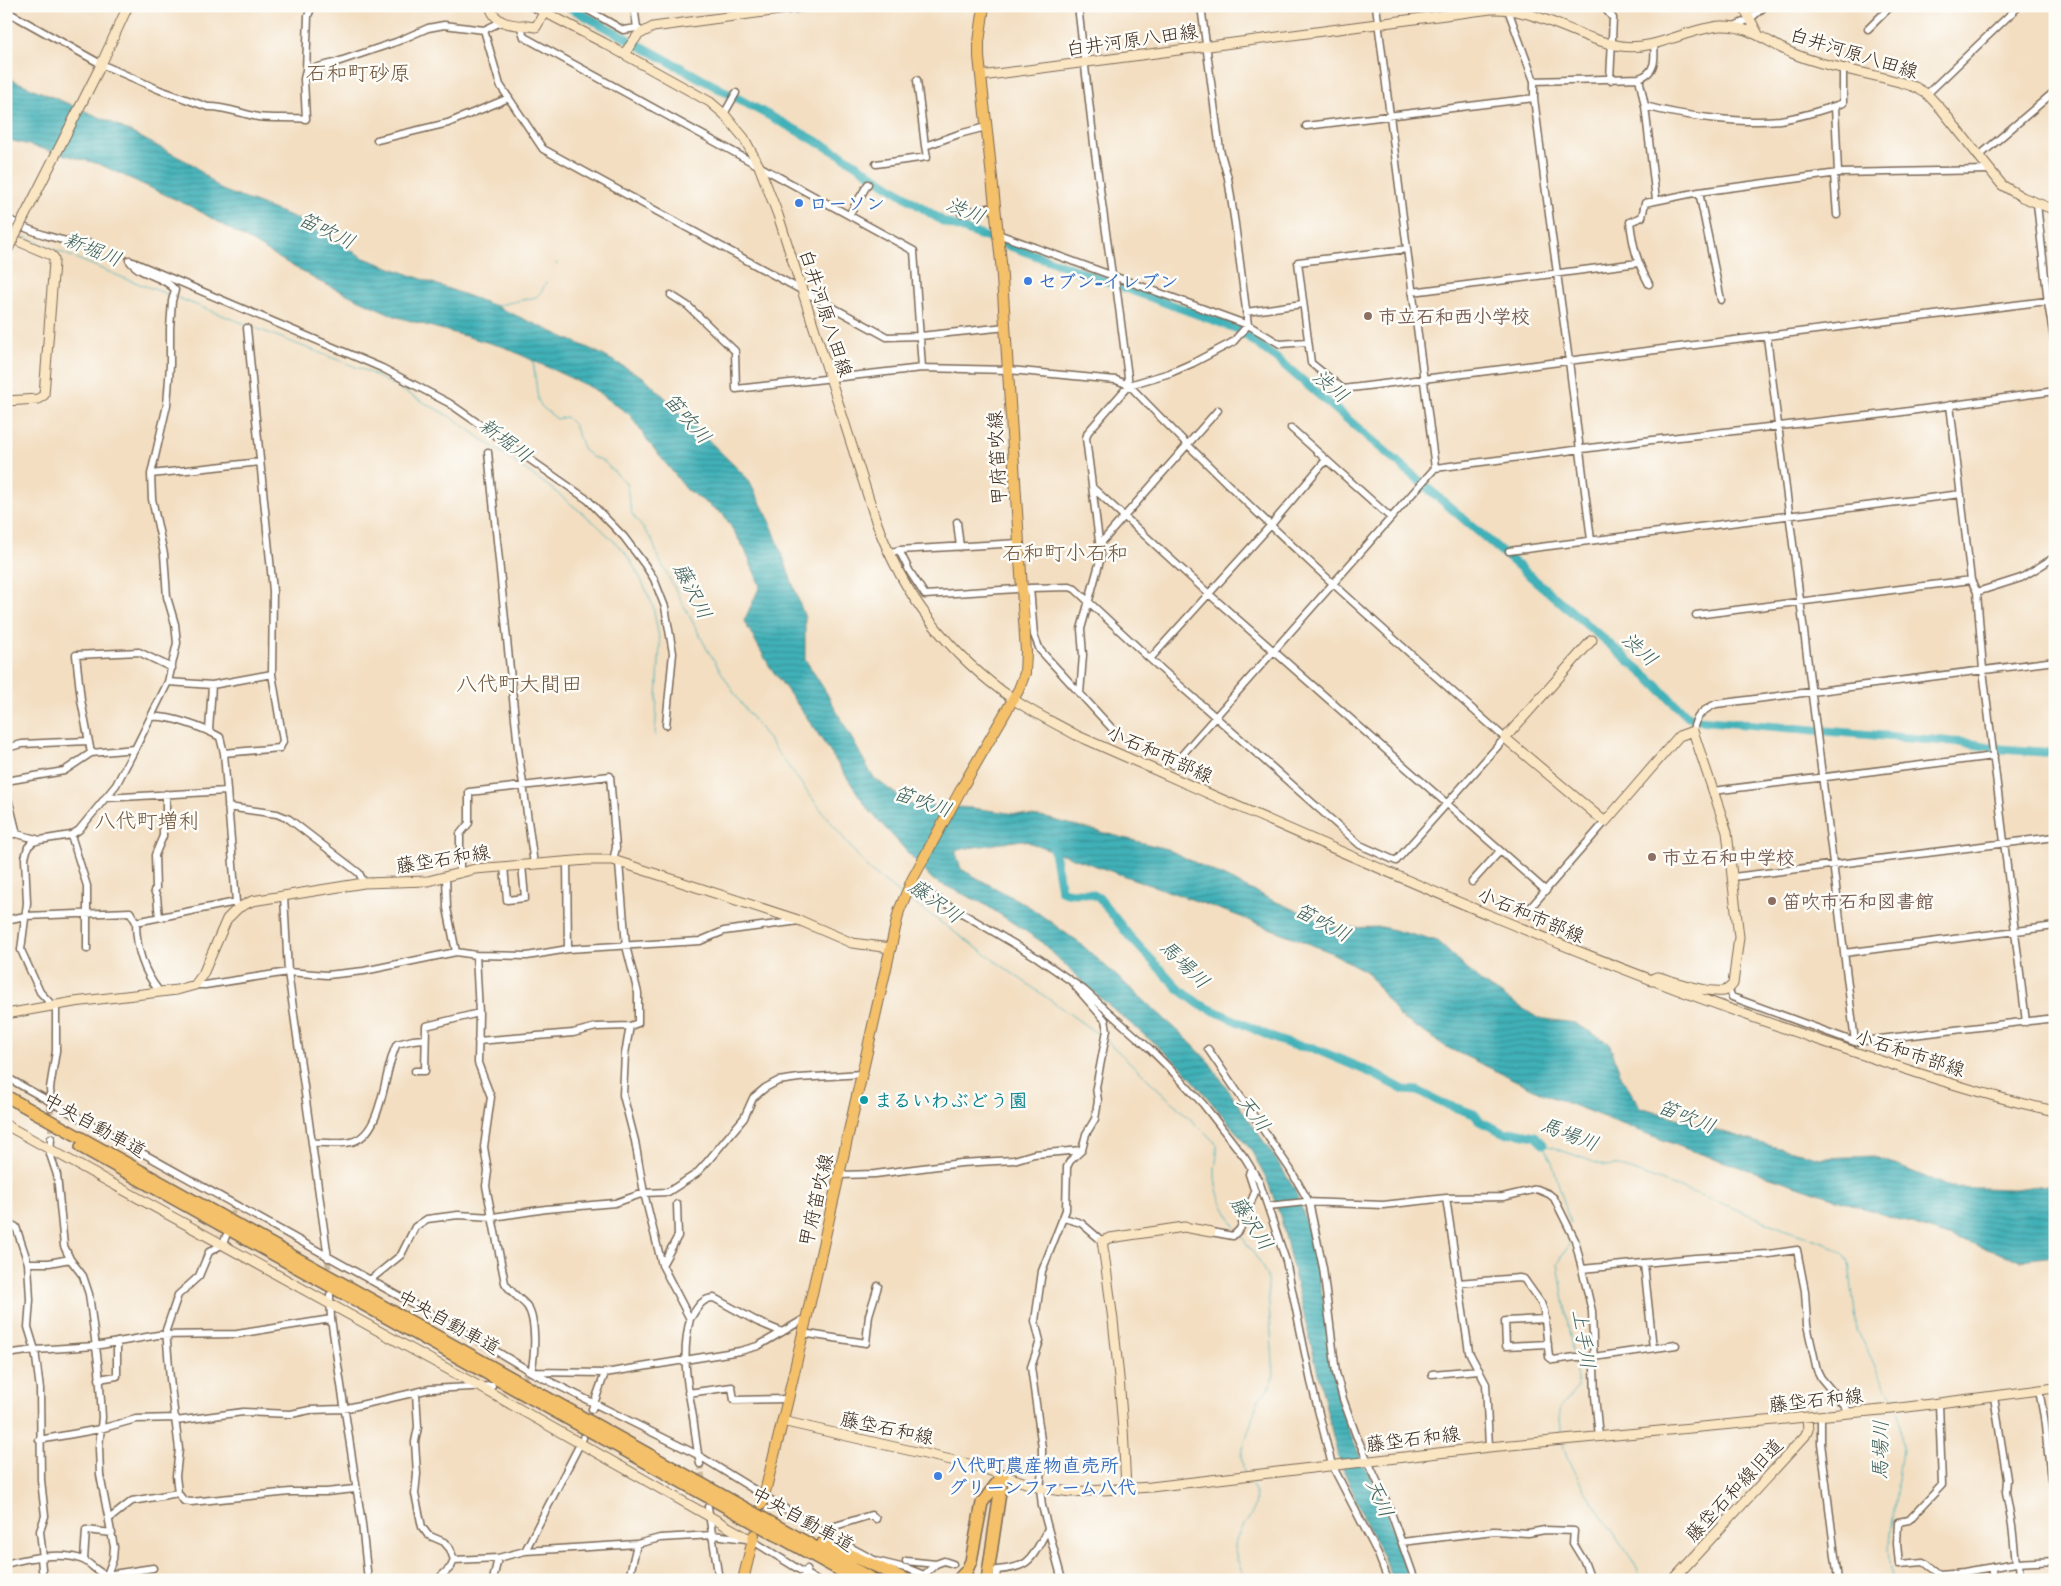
<svg xmlns="http://www.w3.org/2000/svg" width="2061" height="1586" font-family="Itim,'Klee One',sans-serif">
<defs>
<pattern id="water-rules" width="6" height="5" patternUnits="userSpaceOnUse" patternTransform="scale(1.25)"><rect width="6" height="5" fill="#40b1b8"/><path d="M0 2.5h6" fill="none" stroke="#379095"/></pattern>
</defs>
<rect width="100%" height="100%" fill="#fdfcf7"/>
<filter id="ink" filterUnits="userSpaceOnUse"><feTurbulence type="fractalNoise" baseFrequency=".02" numOctaves="2"/><feDisplacementMap in="SourceGraphic" scale="10" xChannelSelector="R" yChannelSelector="G"/><feConvolveMatrix kernelMatrix="1 2 1 2 8 2 1 2 1" color-interpolation-filters="sRGB"/></filter>
<filter id="wash" filterUnits="userSpaceOnUse"><feTurbulence type="fractalNoise" baseFrequency=".0096" numOctaves="4" result="noise"/><feDisplacementMap in="SourceGraphic" scale="20" xChannelSelector="R" yChannelSelector="G"/><feGaussianBlur stdDeviation="1.12" result="paint"/><feColorMatrix in="noise" values="0 0 0 0 0 0 0 0 0 0 0 0 0 0 0 0 0 1.4 0 .05"/><feComposite in="paint" operator="in"/></filter>
<g filter="url(#wash)">
<rect width="100%" height="100%" fill="#f3dec1"/>
<path fill="url(#water-rules)" stroke="#3e6e6b" d="M6,77l105,45 81,42 30,26 77,29 65,39 129,47 102,46 50,27 103,101 22,42 35,97v41l21,33 47,85 36,27 63,4 74,10 121,31 105,51 66,28 44,-1 55,14 44,41 57,36 37,5 34,20 13,35 18,29 127,38 54,13 53,-2 76,31 64,2 41,-5v72l-35,4 -331,-110 -145,-56 -96,-46 -49,-32 -32,-44 -37,-20 -94,-37 -214,-75 -67,10 6,19 69,38 52,38 103,92 24,25 67,97 19,31 8,22 14,50 22,144 16,39 33,70 21,65h-17l-9,-24 -17,-33 -28,-66 -57,-238 -12,-34 -18,-35 -69,-83 -91,-77 -52,-50 -55,-36 -51,-24 -65,-71 -60,-90 -38,-52 -26,-46 16,-35 -15,-36 -21,-35 -37,-25 -40,-50 -17,-25 -38,-27 -88,-41 -107,-30 -79,-36 -124,-73 -95,-44 -93,-25z"/>
<g fill="none" stroke-linecap="round" stroke-linejoin="round">
<path stroke="#40b1b8" stroke-width="1" d="M6,229l6,2
M20,235l106,44 44,16
M556,265l1,-2
M178,298l191,74 85,47 97,69 45,36 29,28 16,27 12,27 7,37 -5,93
M494,306l42,-9 6,-6 4,-9
M533,360l5,40 4,7 15,12 9,-2 8,8 10,25 8,7 10,3 24,23 6,31 20,26 7,19 48,90 31,50 80,107 51,64 31,24
M908,899l194,138
M1107,1041l110,103c1,9 -1,17 -2,25 -1,24 9,40 22,60
M1543,1144l62,22 11,-1 100,36 70,29 40,13 17,10 6,10 8,67 22,45 19,30
M1543,1145l9,17 18,61
M1240,1234l21,30 6,13 7,100 -5,11 -11,12 -17,55 3,17
M1572,1239l-14,25 15,91
M1562,1437l-3,-28 19,-22 -4,-28
M1563,1444c7,31 41,74 59,101 7,11 17,22 18,35
M1247,1580c-6,-10 -12,-22 -12,-34 2,-24 31,-32 17,-61
M1892,1580l-3,-31 13,-101 -3,-37"/>
<path stroke="#40b1b8" stroke-width="9" d="M567,6l273,148 104,68 294,107 44,34 368,316 36,36 11,5 270,23 35,6 53,4
M1052,841l9,49c13,7 25,-2 38,8l31,39 49,52 20,15 79,36 15,5 20,3 59,25 32,17 14,1 24,12 32,11 7,8 26,12 8,-2 20,4 8,8"/>
</g>
</g>
<g filter="url(#ink)">
<g fill="none" stroke-linecap="round" stroke-linejoin="round">
<path stroke="#cebaa0" stroke-width="6" stroke-dasharray="6 3" stroke-linecap="butt" d="M51,1107v31
M137,1188l11,-24
M230,1223l3,-13
M328,1262l1,14
M515,1379l13,-5
M700,1464l4,22"/>
<g stroke="#7b6957" stroke-width="9">
<path id="street" d="M581,6l42,24 14,-2
M634,6l3,22 4,3
M1078,6l17,147 17,122 3,5 2,12 12,93
M1201,6l19,144 8,28 7,46 13,101
M1376,6l59,462
M1603,6l10,12 -3,62
M1507,7l27,74v17l11,87 24,176 22,179
M6,11l95,53 59,26 48,17c16,-1 34,7 50,10 16,2 32,0 48,2l-2,-40 2,-9 2,-54 4,-10
M520,25l4,12 390,214 8,117
M1732,27l18,-8 15,-13
M1868,29l23,-23
M484,30l16,55 43,64 344,188 33,-1 86,-9
M306,70l28,-7 62,-21 32,-14 16,-3 40,5 17,-8
M1639,78l6,28 11,94
M917,80l8,66
M1534,81l105,-3c17,-5 16,-19 15,-35
M1927,94l92,-88
M1645,106c36,10 97,18 135,14 21,-3 43,-10 63,-17v-35
M1835,106l3,67
M724,114l12,-21
M1306,126l228,-28
M377,140l71,-17 61,-25
M1978,157l77,-66
M876,164l51,-7 -2,-11 34,-12 27,-7
M1834,174l3,41
M1699,192l22,108
M2037,204l11,99 7,42
M961,213l34,-6
M849,215l19,-31
M6,217c17,13 66,29 86,26
M998,234l250,91 32,19 27,-2
M1407,249l-109,13 13,101 32,26 712,-89
M133,262l249,106 67,35 139,97 36,37 21,28 9,14 11,28 8,46 -7,72
M1649,284c-12,-22 -16,-37 -19,-62l12,-5 3,-14 54,-11 139,-19 151,-3
M1412,292l226,-29
M671,295l17,11 47,45 1,38 186,-21 87,2 107,10 13,5c119,124 247,239 376,353l-109,123 -36,-16 -210,-186 -75,-70 -5,-2 -40,1 -105,7 -15,-23 -11,-22
M1246,312l56,-8
M1767,337c31,235 59,470 88,705
M1950,405l21,175 6,12 6,78 43,352
M1291,428l100,90
M488,452l30,296 16,116
M151,474l109,-12
M1093,488l116,106 337,297
M957,522l3,25
M1100,544l118,-134
M1509,551l452,-57
M888,553l11,-3 120,-7
M1030,588l4,47 6,15 77,84
M1977,592l44,-14 34,-21
M1696,615l275,-35
M1150,659l120,-133 56,-66
M168,682l44,3 60,-11
M1080,694l3,-39 -2,-26 20,-72 -15,-119 2,-6 41,-47 41,-12 23,-10 40,-21 15,-17
M151,717c18,-2 53,11 69,20l4,16 12,149 2,6
M209,731l3,-46
M1693,731c2,-15 10,-21 23,-27l339,-43
M6,748l16,-4 66,-3
M91,753l-10,-53 -5,-45 63,-3 33,16
M224,753l56,-5 3,-7 -11,-67 1,-83 -26,-263
M1173,765l262,-297 217,-28 243,-27 160,-22
M6,781l58,-10 27,-18 44,-4
M6,790l11,44
M1713,791l281,-35
M105,798l122,-7
M228,807l49,7 12,5 70,54 5,10
M6,834h11l23,6
M71,835l16,51v63
M567,862l1,87
M504,866l3,34 18,-2 -3,-33
M460,872v-38l9,-11v-31l141,-16 6,72 -3,12
M446,877l1,31 9,44
M1733,877l322,-40
M1472,882l28,-31
M911,883l127,75 46,32 66,59 26,26 27,29 42,54 14,23 27,80 25,121 21,83 46,89 10,26
M284,896l4,76 40,286
M1531,915v-8l74,-85
M159,917l-2,-20 -3,-6 2,-3 -1,-33 8,-19v-20l3,-5v-17
M6,920l19,-4 105,-4 6,10
M1844,953l211,-27
M476,955l3,58 -1,50 13,34 -7,50 4,24 -2,15 19,97c6,10 15,15 22,23 10,14 8,50 4,66
M195,985h10l83,-13 39,3 37,-4 92,-19 20,3 51,1 41,-7 132,-8 24,-10 75,-10
M1728,989l4,8 123,45 200,-24
M159,991c-16,-20 -23,-43 -23,-69l100,-20
M52,1005l-12,-13 -19,-42 6,-47 -2,-45 3,-11 5,-5 7,-2 31,-5 8,-5 37,-45 19,-36 33,-67 9,-39 -2,-19 -8,-27 -3,-43 -12,-55 -1,-25 16,-69 3,-40v-37l2,-27 3,-11c-12,-15 -35,-14 -46,-30
M630,1026l-5,28 -2,41 12,46 9,52 18,72 28,54c-8,32 -4,60 2,92 3,17 4,35 8,53
M478,1041l95,-8 23,-6 34,-1 8,-3v-30l-12,-47 -7,-83
M1208,1049l82,120 19,33 14,66 13,105 7,26 13,36 33,72 26,73
M415,1071h10l1,-45 53,-13
M6,1077l470,262 55,33 167,83 133,82 45,24 33,8 15,6 5,5
M51,1107l-1,-19 6,-37v-46
M51,1138l-1,16 7,21 7,71 6,13 13,17 6,18 10,76 3,47 -3,30 1,28 14,72 -1,12 -8,21
M313,1143c11,-1 27,2 38,-1 33,-7 32,-73 46,-98l16,-4 12,-1
M840,1175l35,-1 86,-11 53,-3 20,-6 48,-4
M1446,1198l23,154 17,32 3,63
M1268,1206l38,-4 77,3 63,-7 57,-1 34,-8 12,5 5,4 21,42 17,71 3,85 4,41
M1064,1218l17,5 21,18
M6,1222l10,5 12,36
M1211,1232l22,4 7,-7 15,-37 -6,-18 2,-6
M226,1236l-3,8 -14,8 -10,24 -21,19 -12,35 4,49 9,70 -3,27 2,17 6,8 7,1 99,-10h36l29,-3
M1644,1264l9,84
M662,1265l16,-29 -1,-32
M1582,1269l113,-11 74,-4 28,-4 8,41 2,34 10,45 4,8 26,31 1,4
M370,1280l31,-25 14,-28 12,-8 31,-4 35,2 53,-8 69,-6 29,-10 24,-1 28,-18 11,-12 37,-44 9,-20 12,-10 13,-7 21,-3 63,-4
M1458,1283l61,-5 5,1 17,24 3,8 5,46 4,3 23,-3h18l82,-12
M330,1295l1,24 31,205 6,56
M690,1319c6,-9 11,-21 24,-21l44,24 24,10
M1546,1319l-41,2 1,25 42,-2
M802,1333l64,10 3,-28 9,-29
M6,1354l29,-4 60,-4 63,-11 79,-1 94,-15
M533,1372l72,1 135,-22 18,-5 48,-28
M1432,1374l47,-4
M99,1379l18,-3v-34
M2039,1390l5,27 7,63h4
M416,1393l2,34 -3,15 2,32 -2,20 7,33 6,8 16,7 6,7 4,11 -3,7 -14,13
M688,1393l44,-6 2,13 54,-1
M1994,1397l13,82 -1,13 6,33 4,38
M1939,1403l3,82 -33,35 -11,2 -1,22 2,20 25,-2 16,12 24,-2 52,-9 39,-2
M592,1409l13,-36
M1821,1416v27l17,137
M176,1421l67,-9 48,2 19,-4 33,-1 87,-20 62,-3
M39,1440l61,-11 36,-10 40,-1
M708,1507l11,73
M109,1519l23,-18 46,-8
M830,1538l2,-11 39,-12 5,4
M753,1541l63,39
M1402,1542l92,-11 34,2 17,-3 29,1 -1,12 11,18 7,19
M525,1551l58,-113
M41,1558l2,22
M43,1558l-3,-27 5,-15 -4,-36 -1,-91 -5,-39 -7,-23 2,-27 -2,-37h21l21,-4
M84,1560l2,-30 26,3
M454,1560l44,-2
M906,1561l30,3 8,-3 9,3
M2019,1563l1,17
M6,1564c20,-6 58,-13 77,-4 9,4 13,12 23,15l47,-7
M1992,1567v13
M1964,1572l1,8
M493,1580l5,-22 27,-7 112,-7 23,-6 53,-3 34,4
M630,1580v-6l7,-30
M801,1580l6,-11
M922,1580l2,-5 12,-11
M996,1580l1,-10c36,-3 34,-12 51,-41
M1062,1580l-20,-74 -2,-18 2,-18v-22l-11,-81 9,-26 -5,-20 7,-50 24,-61 1,-43 3,-6 12,-11 4,-16 9,-15 3,-18 -2,-14 11,-57 -2,-10 -29,-33"/>
</g>
<g stroke="#7b6957" stroke-width="11">
<path id="secondary" d="M490,6c6,22 27,18 46,21l8,-14
M533,6l71,37 106,59 14,12 20,24 15,28 19,49 98,306c27,74 72,133 137,178 20,14 42,24 63,36 246,108 491,221 746,306 77,26 154,53 233,70
M1743,6l15,28
M624,54l14,-19 15,-8 156,-21
M99,69l29,-63
M981,76l510,-67c46,-2 86,30 130,37 34,5 67,-18 100,-20 23,-1 40,11 60,22 41,21 90,23 134,39l12,7 15,16 60,75 20,12 33,13
M6,236l45,19 3,3v4l-10,133 -6,4 -32,2
M1592,640l-87,98 100,84 74,-86 14,-5 34,101 12,105 -6,47c-3,4 -5,6 -10,7 -14,2 -49,-9 -64,-14h-3l-4,4
M6,1014l68,-12 103,-12 18,-5 8,-11 24,-55 11,-11 14,-7 112,-18 64,-2 47,-12 113,-9h25l188,61 51,22 39,5
M6,1125l476,263 271,153
M782,1421l195,45 63,22 31,4 80,-5 338,-40 403,-38 163,-21
M1126,1488c-3,-83 -11,-165 -24,-247l8,-3 74,-11 27,5
M1673,1580l132,-144 3,-6 -1,-13"/>
</g>
<g stroke="#7b6957" stroke-width="12">
<path id="primary" d="M762,1504l26,-105 111,-488 13,-31 52,-96 55,-95 6,-16 1,-21 -25,-390 -22,-205v-15l5,-36
M743,1580l11,-45"/>
</g>
<g stroke="#7b6957" stroke-width="14">
<path id="highway" d="M6,1096l868,484
M81,1147l776,433
M823,1543l84,37
M958,1580l9,-10 4,-9 11,-58 21,-28
M987,1580l15,-101"/>
</g>
<use href="#street" stroke="#fff" stroke-width="6"/>
<use href="#secondary" stroke="#fbe6c3" stroke-width="9"/>
<use href="#primary" stroke="#f4c16a" stroke-width="10"/>
<use href="#highway" stroke="#f4c16a" stroke-width="11"/>
<g stroke="#7b6957" stroke-width="11" stroke-linecap="butt">
<path id="secondary-bridge" d="M6,253l93,-184"/>
</g>
<use href="#secondary-bridge" stroke="#fbe6c3" stroke-width="9"/>
</g>
</g>
<g fill="#3f7fe0" stroke="#fdfcf7" stroke-width="2">
<circle cx="799" cy="203" r="5"/>
<circle cx="1028" cy="281" r="5"/>
<circle cx="938" cy="1476" r="5"/>
</g>
<g fill="#8d6e63" stroke="#fdfcf7" stroke-width="2">
<circle cx="1368" cy="316" r="5"/>
<circle cx="1652" cy="857" r="5"/>
<circle cx="1772" cy="901" r="5"/>
</g>
<circle fill="#0f9aa8" stroke="#fdfcf7" stroke-width="2" cx="864" cy="1100" r="5"/>
<g text-anchor="middle" dominant-baseline="central" stroke-width="5" stroke-linejoin="round" paint-order="stroke">
<g font-size="19" fill="#3b2a1e" stroke="#fdfcf7">
<text transform="translate(1132 40) rotate(-8)">白井河原八田線</text>
<text transform="translate(1854 53) rotate(17)">白井河原八田線</text>
<text transform="translate(826 313) rotate(72)">白井河原八田線</text>
<text transform="translate(997 458) rotate(-93)">甲府笛吹線</text>
<text transform="translate(1160 754) rotate(24)">小石和市部線</text>
<text transform="translate(443 859) rotate(-9)">藤垈石和線</text>
<text transform="translate(1531 915) rotate(23)">小石和市部線</text>
<text transform="translate(1910 1053) rotate(18)">小石和市部線</text>
<text transform="translate(95 1125) rotate(29)">中央自動車道</text>
<text transform="translate(816 1200) rotate(-77)">甲府笛吹線</text>
<text transform="translate(449 1322) rotate(29)">中央自動車道</text>
<text transform="translate(1816 1400) rotate(-6)">藤垈石和線</text>
<text transform="translate(887 1428) rotate(12)">藤垈石和線</text>
<text transform="translate(1413 1439) rotate(-7)">藤垈石和線</text>
<text transform="translate(1734 1490) rotate(-47)">藤垈石和線旧道</text>
<text transform="translate(803 1519) rotate(29)">中央自動車道</text>
</g>
<g font-size="19" font-weight="bold" fill="#366cbe" stroke="#fdfcf7" text-anchor="start">
<text x="809" y="203">ローソン</text>
<text x="1038" y="281">セブン-イレブン</text>
<text x="948" y="1465">八代町農産物直売所<tspan x="948" dy="22">グリーンファーム八代</tspan></text>
</g>
<g font-size="19" font-weight="bold" fill="#785e54" stroke="#fdfcf7" text-anchor="start">
<text x="1378" y="316">市立石和西小学校</text>
<text x="1662" y="857">市立石和中学校</text>
<text x="1782" y="901">笛吹市石和図書館</text>
</g>
<g font-size="19" font-weight="bold" fill="#0d838f" stroke="#fdfcf7" text-anchor="start">
<text x="874" y="1100">まるいわぶどう園</text>
</g>
<g font-size="20" font-style="italic" fill="#3d605c" stroke="#fdfcf7">
<text transform="translate(966 210) rotate(23)">渋川</text>
<text transform="translate(327 230) rotate(26)">笛吹川</text>
<text transform="translate(93 249) rotate(22)">新堀川</text>
<text transform="translate(1331 386) rotate(40)">渋川</text>
<text transform="translate(688 418) rotate(49)">笛吹川</text>
<text transform="translate(506 440) rotate(37)">新堀川</text>
<text transform="translate(693 591) rotate(63)">藤沢川</text>
<text transform="translate(1640 649) rotate(42)">渋川</text>
<text transform="translate(923 801) rotate(19)">笛吹川</text>
<text transform="translate(936 901) rotate(36)">藤沢川</text>
<text transform="translate(1323 922) rotate(28)">笛吹川</text>
<text transform="translate(1185 964) rotate(44)">馬場川</text>
<text transform="translate(1254 1113) rotate(53)">天川</text>
<text transform="translate(1687 1116) rotate(22)">笛吹川</text>
<text transform="translate(1570 1134) rotate(21)">馬場川</text>
<text transform="translate(1252 1223) rotate(57)">藤沢川</text>
<text transform="translate(1584 1339) rotate(81)">上手川</text>
<text transform="translate(1880 1450) rotate(-89)">馬場川</text>
<text transform="translate(1380 1498) rotate(66)">天川</text>
</g>
<g font-size="21" fill="#6e543a" stroke="#fdfcf7">
<text x="358" y="72">石和町砂原</text>
<text x="1065" y="552">石和町小石和</text>
<text x="519" y="683">八代町大間田</text>
<text x="147" y="820">八代町増利</text>
</g>
</g>
<rect width="2061" height="1586" fill="none" stroke="#fdfcf7" stroke-width="25"/>
</svg>
